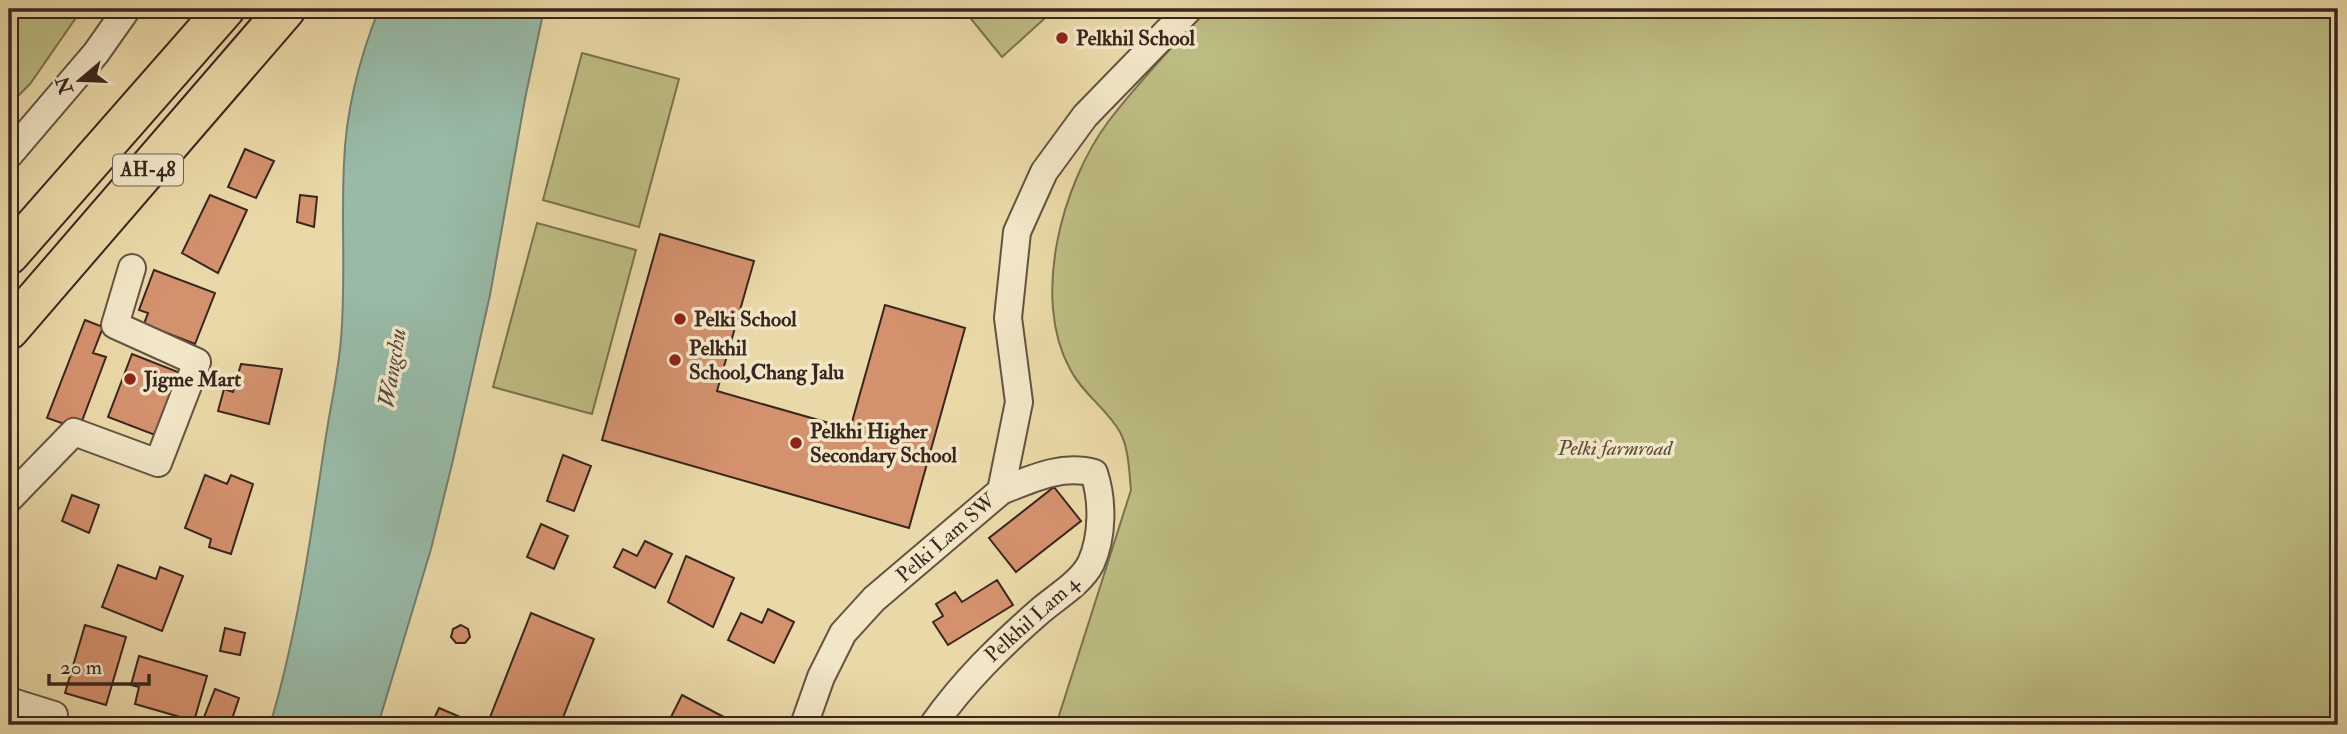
<svg xmlns="http://www.w3.org/2000/svg" width="2347" height="734" font-family="'IM FELL Double Pica',serif">
<rect width="100%" height="100%" fill="#ead9a8"/>
<filter id="stains"><feTurbulence type="fractalNoise" baseFrequency=".00286" numOctaves="4"/><feColorMatrix values="0 0 0 0 .2 0 0 0 0 .09 0 0 0 0 .02 0 0 0 .5 -.17"/></filter>
<radialGradient id="worn" r=".72"><stop offset=".6" stop-color="#630" stop-opacity="0"/><stop offset="1" stop-color="#630" stop-opacity=".3"/></radialGradient>
<path fill="#bdbd83" stroke="#7b7250" stroke-width="2" d="M9,9h73l-52,75 -21,21z
M963,9h92l-53,48z
M1206,9h1132v716h-1282l75,-235c-2,-19 -2,-41 -11,-58 -13,-23 -38,-39 -50,-63 -39,-71 -8,-185 38,-247 30,-40 66,-76 98,-113z
M582,53l97,26 -40,148 -96,-27z
M537,223l99,27 -44,164 -99,-27z"/>
<path fill="#98baa7" stroke="#727f70" stroke-width="2" d="M379,9h165l-19,90 -35,196 -37,165 -22,89 -53,176h-108c27,-91 40,-182 54,-276 5,-37 14,-73 17,-110 5,-59 0,-117 3,-176 2,-54 15,-104 35,-154z"/>
<path fill="#d4916e" stroke="#39261e" stroke-width="2" d="M245,149l29,12 -18,37 -28,-11z
M210,195l37,15 -29,63 -36,-20z
M300,195l17,2 -3,30 -17,-5z
M660,234l94,27 -37,130 133,38 35,-124 80,23 -56,200 -307,-88z
M154,270l61,23 -20,51 -51,-20 4,-11 -9,-3z
M85,320l18,7 -10,26 13,4 -27,72 -32,-11z
M132,354l46,18 -23,63 -47,-18z
M241,364l41,5 -13,55 -51,-13 6,-22 9,3z
M563,455l28,11 -17,45 -27,-10z
M205,475l22,9 4,-9 22,9 -22,70 -22,-7 2,-8 -26,-11z
M1054,487l27,34 -65,51 -27,-34z
M72,495l27,10 -10,28 -27,-12z
M541,524l27,12 -14,33 -27,-12z
M645,541l27,13 -17,34 -41,-21 9,-18 14,7z
M686,556l48,22 -21,49 -45,-25z
M118,565l38,14 4,-12 23,9 -21,55 -60,-24z
M997,580l16,25 -65,40 -15,-23 10,-6 -7,-12 19,-12 7,10z
M768,609l26,13 -20,41 -46,-23 13,-27 21,10z
M531,613l63,26 -34,86h-73z
M85,625l41,12 -20,68 -41,-12z
M461,625l7,4 2,8 -5,6h-9l-5,-6 2,-8z
M225,628l20,5 -5,22 -20,-4z
M139,656l68,20 -13,45 -59,-17 4,-17 -8,-2z
M215,689l24,9 -9,27h-29z
M682,695l57,30h-72z
M439,708l38,16 -1,1h-45z"/>
<g fill="none" stroke-linecap="round" stroke-linejoin="round">
<g stroke="#655340" stroke-width="30">
<path id="street" d="M9,155l87,-102 31,-44
M9,499l65,-67 84,31 39,-101 -82,-37 17,-57
M9,701l45,14
M804,725l17,-48 22,-44 31,-34 127,-108 18,-89 -11,-84 9,-86 27,-60 41,-56 104,-107
M933,725c31,-44 67,-79 107,-114 16,-14 41,-28 51,-48 12,-27 12,-63 3,-90 -32,-9 -63,6 -93,18"/>
</g>
<g stroke="#39261e" stroke-width="42">
<path id="highway" d="M9,255l216,-246
M9,330l277,-321"/>
</g>
<use href="#street" stroke="#f1e6c6" stroke-width="26"/>
<use href="#highway" stroke="#ead9a8" stroke-width="38"/>
</g>
<g fill="#8f2418" stroke="#f1e6c6" stroke-width="2.5">
<circle cx="1062" cy="38" r="7"/>
<circle cx="680" cy="319" r="7"/>
<circle cx="675" cy="360" r="7"/>
<circle cx="130" cy="379" r="7"/>
<circle cx="796" cy="443" r="7"/>
</g>
<g text-anchor="middle" dominant-baseline="central" stroke-width="7" stroke-linejoin="round" paint-order="stroke">
<rect fill="#f1e6c6" stroke="#706050" stroke-width="2" x="113" y="154.5" width="70" height="31" rx="5"/>
<g font-size="19" font-weight="bold" fill="#39261e">
<text x="148" y="170">AH-48</text>
</g>
<g font-size="21" font-weight="bold" fill="#39261e" stroke="#f1e6c6" text-anchor="start">
<text x="1076" y="38">Pelkhil School</text>
<text x="694" y="319">Pelki School</text>
<text x="689" y="348">Pelkhil<tspan x="689" dy="24">School,Chang Jalu</tspan></text>
<text x="144" y="379">Jigme Mart</text>
<text x="810" y="431">Pelkhi Higher<tspan x="810" dy="24">Secondary School</tspan></text>
</g>
<g font-size="21" font-style="italic" fill="#5a4c37" stroke="#f1e6c6">
<text x="1615" y="448">Pelki farmroad</text>
</g>
<g font-size="21" fill="#39261e" stroke="#f1e6c6">
<text transform="translate(946 538) rotate(-41)">Pelki Lam SW</text>
<text transform="translate(1032 619) rotate(-42)">Pelkhil Lam 4</text>
</g>
<g font-size="23" font-style="italic" fill="#514b40" stroke="#f1e6c6">
<text transform="translate(392 368) rotate(-81)">Wangchu</text>
</g>
</g>
<rect width="2347" height="734" fill="none" stroke="#ead9a8" stroke-width="35"/>
<rect x="10" y="10" width="2326" height="713" fill="none" stroke="#39261e" stroke-width="3.5"/>
<rect x="18" y="18" width="2312" height="699" fill="none" stroke="#39261e" stroke-width="2"/>
<g transform="translate(80 80) rotate(251)" stroke="#f1e6c6" stroke-width="5" paint-order="stroke">
<path d="M0-5L12 26L0 18L-12 26Z" fill="#39261e"/>
<text y="-10" font-size="19" font-weight="bold" text-anchor="middle" fill="#39261e">N</text>
</g>
<path d="M49 674v10h100v-10" fill="none" stroke="#39261e" stroke-width="3.5"/>
<text x="60" y="674" font-size="21" fill="#39261e" stroke="#f1e6c6" stroke-width="5" paint-order="stroke">20 m</text>
<rect width="100%" height="100%" filter="url(#stains)"/>
<rect width="100%" height="100%" fill="url(#worn)"/>
</svg>
